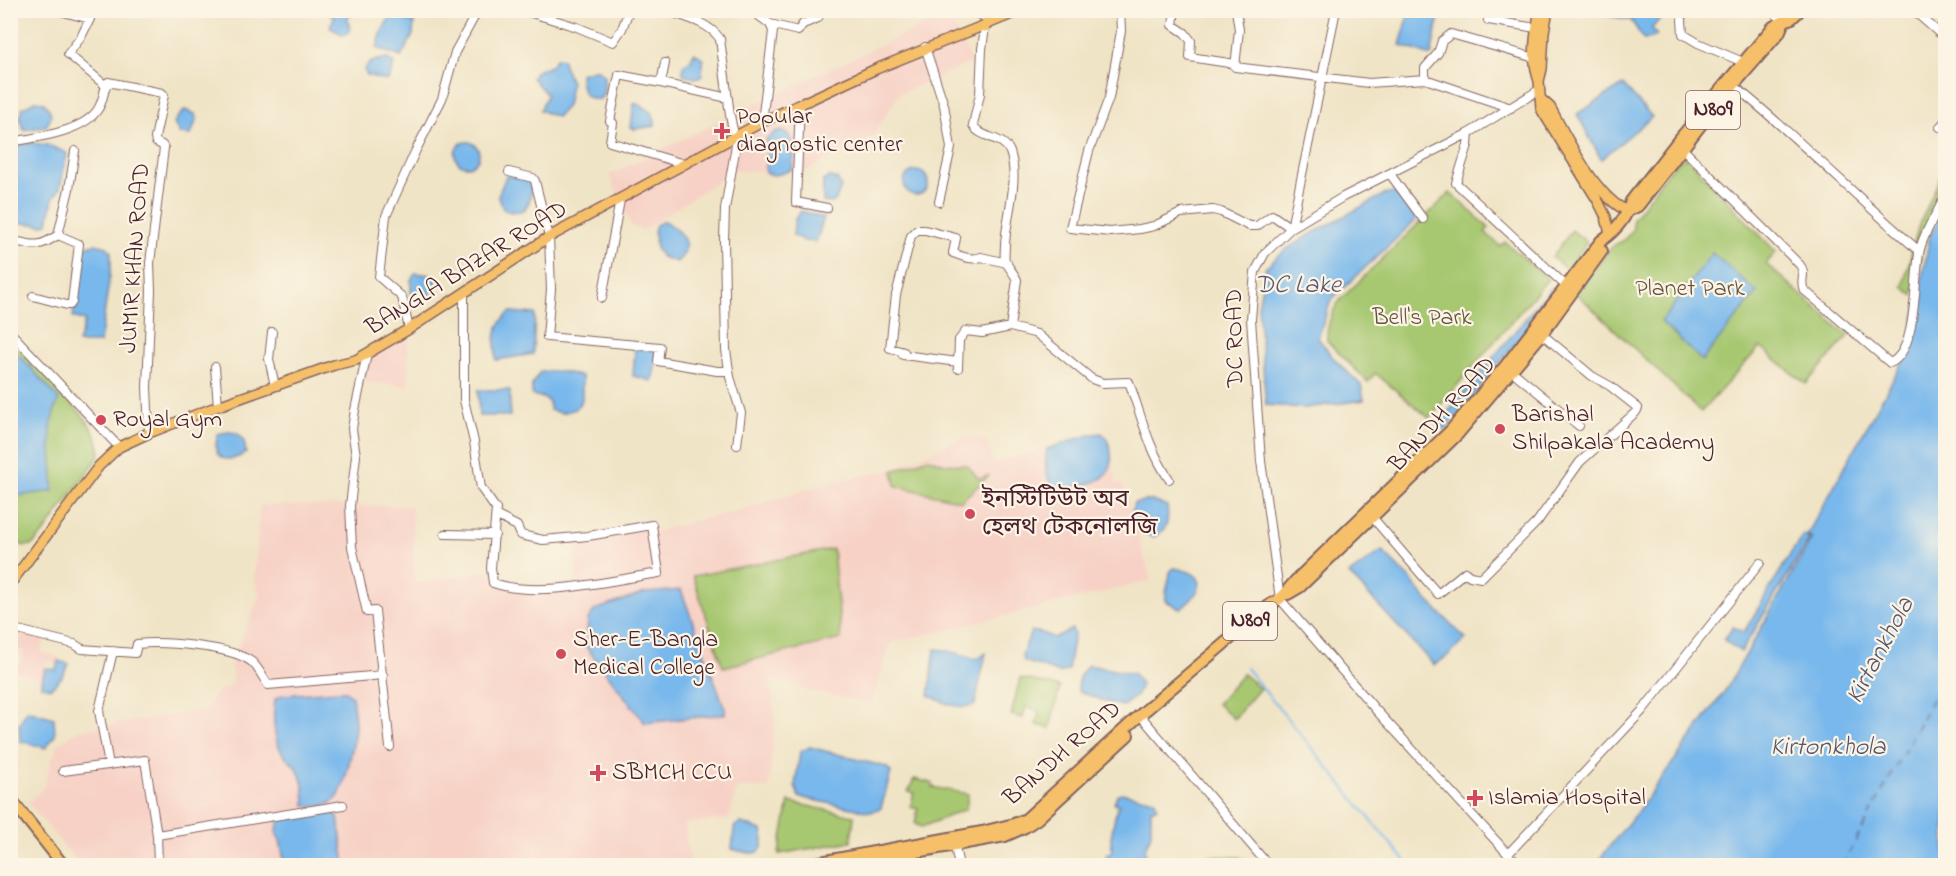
<svg xmlns="http://www.w3.org/2000/svg" width="1956" height="876" font-family="'Indie Flower','Noto Sans Bengali',sans-serif">
<rect width="100%" height="100%" fill="#fcf5e5"/>
<filter id="ink" filterUnits="userSpaceOnUse"><feTurbulence type="fractalNoise" baseFrequency=".0167" numOctaves="2"/><feDisplacementMap in="SourceGraphic" scale="12" xChannelSelector="R" yChannelSelector="G"/><feConvolveMatrix kernelMatrix="1 2 1 2 8 2 1 2 1" color-interpolation-filters="sRGB"/></filter>
<filter id="wash" filterUnits="userSpaceOnUse"><feTurbulence type="fractalNoise" baseFrequency=".008" numOctaves="4" result="noise"/><feDisplacementMap in="SourceGraphic" scale="24" xChannelSelector="R" yChannelSelector="G"/><feGaussianBlur stdDeviation="1.35" result="paint"/><feColorMatrix in="noise" values="0 0 0 0 0 0 0 0 0 0 0 0 0 0 0 0 0 1.4 0 .05"/><feComposite in="paint" operator="in"/></filter>
<g filter="url(#wash)">
<rect width="100%" height="100%" fill="#f0e4c6"/>
<path fill="#f7d1c6" d="M948,14l24,48 -73,32 -27,43 -66,34h-73l-90,59 -11,-4 -23,-51 175,-85z
M408,336v50l-44,-4 7,-27z
M1106,432l11,52 6,-1 28,98 -261,62 -18,61 -63,-13 -39,-13 5,43 -6,67h-32l-8,31 -44,5 2,22 5,19h-612l-52,-62 15,-15 14,-42 20,-16 127,-20 15,-20 14,-5 -2,-21 29,-69 -6,-16 6,-74 152,1 3,78 81,-15 14,15 27,2 39,-3v-40l73,-24 1,13 91,-22 94,-29 53,-10 76,-34 22,2 8,24z
M11,630l12,3 -2,8 3,-8 21,6 -4,13 19,5 -2,7 -11,-3 -5,18 -30,-8 -1,4v-12l10,2 3,-14 -13,-3z"/>
<path fill="#a7c871" stroke="#78744e" stroke-width="1.5" d="M1685,156l91,96 -10,12 82,72 -42,48 -46,-37 -59,65 -125,-119 37,-48 10,-4 10,-11v-11l37,-50z
M1945,166v26l-19,35 -13,68 -10,-8 15,-59z
M1450,193l39,35 -4,4 15,14 5,-4 43,37 -119,139 -54,-45 -7,9 -41,-41c-1,-14 5,-32 15,-43z
M1572,230l15,12 -20,28 -15,-13z
M14,350h8l63,68c8,12 14,22 15,37l-57,79 -11,11 -8,1 -8,-5 -2,-9 -4,-78v-101z
M929,458l16,6 22,1 12,14 11,-4 -29,26 -65,-15 -3,-15z
M833,549l8,90 -118,28 -30,-91z
M1243,674l17,14 -26,31 -17,-15z
M1020,678l40,9 -10,41 -14,-3 3,-14 -13,-4 -3,11 -12,-3z
M914,779l18,4v4l36,7 -2,15 -44,18 -7,-3 3,-15 -8,-2 4,-14 -6,-1z
M789,802l65,14 -3,25 -72,13z
M1199,856l40,1 16,8h-83z"/>
<path fill="#78b8ec" stroke="#616c8c" stroke-width="1.5" d="M1595,10l63,1 3,7 -9,10 5,8 -13,4 -13,-20 -37,-7z
M327,11h42l-4,2 -15,-2 -2,8 2,12 -6,4 -14,-7 4,-11z
M1410,11h30l-9,45 -31,-11z
M392,14l22,9 -1,12 -12,22 -24,-9 5,-17z
M694,53l6,3 3,4 -1,15 -3,3h-5l-11,-4v-9l7,-4z
M556,58l6,1 9,24 -4,23 -10,11 -17,-7 7,-15 -15,-17 4,-7 15,-5z
M387,59l7,4 -2,8 -4,9h-6l-15,-5 -3,-5c5,-9 14,-11 23,-11z
M597,69l7,7v17l-4,6c-16,2 -20,-11 -20,-25z
M1623,85l29,32 -51,42 -24,-45z
M35,101l8,1c8,8 11,14 3,24l-22,4 -5,-13 3,-3v-6z
M634,103c12,4 22,9 21,23l-21,3 -3,-2z
M185,110l10,4 2,4 -6,17 -11,-1 -6,-10 2,-5z
M777,131c11,-1 13,6 18,15l-4,1v8l3,1 -2,13c-8,4 -17,8 -26,4l-1,-7 3,-4 -2,-22z
M455 154a12 12 0 1 1 24 0a12 12 0 1 1-24 0Z
M31,143l16,2 18,7 2,2 -7,35 -7,9 -5,25 -5,2 -32,-3v-75z
M904 183a12 12 0 1 1 24 0a12 12 0 1 1-24 0Z
M506,176l22,2 5,5 -4,19 -5,8 -13,2 -8,-3 -5,-13z
M829,177l8,2 4,8 -5,13 -4,3 -9,-1v-21z
M1387,193h9l21,26 -86,81 -13,38 17,22 26,25 3,15 -59,8 -39,-3 -8,-99 8,-39 19,-17 26,-16z
M1945,210v655l-351,1 43,-54 90,-124 85,-150 -5,-3 102,-185 21,-115z
M801,211l23,7 -8,24 -11,-1 -12,-6 2,-16z
M664,221c16,10 32,23 13,41l-15,-5 -6,-9 -2,-17 2,-6z
M95,244l12,3 4,4v17l-11,75h-22l7,-22 -12,-4 8,-69z
M1712,253l45,39 -55,69 -41,-39z
M415,273l16,2 6,6 -8,15 -14,2 -4,-3v-15z
M1551,288l5,5 -111,137 -7,-6z
M510,312l25,2 -2,40 -37,6c-1,-23 -4,-31 14,-48z
M635,348l19,2 4,4 -6,27 -19,-5z
M19,355l40,44c-15,32 -5,58 -6,92l-37,5 -5,-136 1,-3z
M559,371l23,5v24l-6,9 -15,4 -11,-3 -1,-8 -5,-4 -12,-3v-10l8,-13z
M478,390h32v26h-31z
M228,432l9,1 7,8 2,12c-21,12 -35,6 -28,-19z
M1101,433c7,4 8,12 10,20 5,33 -30,31 -52,37l-6,-1c-7,-14 -9,-25 -6,-40 18,-5 35,-14 54,-16z
M1145,501h7l15,5c2,15 1,24 -14,31l-15,-6 -6,-18 2,-10z
M1803,534l7,4 -69,114 -17,-12 9,-13 11,5 50,-84 3,-1z
M1382,551l30,30 11,15 43,43 -21,19 -11,7 -85,-91z
M1174,568c36,6 30,22 7,41l-15,-8c-2,-10 4,-19 4,-29z
M681,590l44,119v5l-80,9 -59,-76 2,-28 7,-9 50,-17z
M1072,629l2,4 -6,37 -8,3 -36,-12 -2,-6 9,-24 11,2 12,5z
M935,649c12,0 30,7 43,10l8,-6 -11,52c-16,5 -32,-2 -46,-10z
M58,661l11,3 -8,14 -10,10 -10,-2 4,-18 11,2z
M1088,665l46,9 7,10 -4,11 -14,11 -14,-3 -31,-12 1,-14z
M338,691h8l6,6c1,9 3,19 3,29 0,13 -10,64 -19,73 -7,7 -22,9 -31,6 0,-12 -1,-25 -8,-36 -5,-7 -12,-11 -16,-18 -8,-14 -8,-36 -6,-52l8,-4z
M27,710l27,8 1,17 -9,13 -26,-7 -1,-16z
M810,747l76,20 5,5 -10,36 -10,4 -72,-15 -4,-11 5,-34z
M1121,793l34,7 2,7 -6,3v24l-6,15 2,14 -2,2h-27v-3l-9,-1 -3,-6 6,-4 -1,-14 6,-30 3,-2 -6,-2 3,-8z
M327,811l7,2 4,4 7,48h-60l-5,-25 -4,-7 4,-14z
M741,823l21,7c5,28 -8,25 -30,19l2,-20 1,-3z"/>
<g fill="none" stroke-linecap="round" stroke-linejoin="round">
<path stroke="#78b8ec" stroke-width="2" d="M1246,668l134,163 30,35"/>
<path stroke="#5a556f" stroke-width="1.5" stroke-dasharray="8 6" stroke-linecap="butt" d="M1842,866l104,-192"/>
</g>
</g>
<g filter="url(#ink)">
<g fill="none" stroke-linecap="round" stroke-linejoin="round">
<g stroke="#846461" stroke-width="10">
<path id="minor" d="M56,10l34,9 -9,18 -13,17 38,32
M522,10l55,17 36,15 9,-13 7,-19
M665,10c19,7 44,12 55,29l10,76 6,30 -11,64 -1,31 2,110 4,27 11,36 -4,32
M754,10l1,3 15,11 3,7 -11,91
M968,10l20,8
M1120,10l1,21 -12,67 -20,53 -19,77 40,4 30,-3 14,-3 27,-13 32,-3 8,2 28,14h8l15,-11 19,13 45,-218
M1175,10l-2,15 12,8 6,8 -1,16 45,7
M1236,10l3,20 -4,37 134,16 56,-4
M1771,10l13,11
M1913,10l33,29
M1488,20l48,8
M1682,20l1,14 15,9 45,19
M770,24l28,7 5,-7 15,-6
M985,27l-3,22 -2,45 -7,31c7,14 31,11 37,27 10,29 -4,64 -5,93 0,4 -1,11 0,15 2,6 9,13 12,20l-7,47
M925,47l19,58 7,43 -12,54
M665,63l-4,20 67,15
M661,83l-42,-8 -9,46 3,2 -3,19 74,22
M1733,85c65,52 123,112 186,166
M1539,90l-70,43 -126,64 -52,31 -26,25 -10,19 -4,47 10,142 19,138 96,111 132,144 134,-143 118,-148
M800,104l-4,98 31,6
M1511,108l-86,-29v-11l13,-15 4,-12 9,-7 84,24
M1940,127l6,-7
M1469,133l-1,12 -12,38 110,103
M10,142c25,-4 74,-10 88,-33 6,-9 5,-19 10,-27l54,11 2,2 -9,43 1,4 6,3 2,3 -14,115 1,28 -4,96 2,46
M1682,148l118,117c7,9 -1,16 4,25l86,73c29,-12 23,-87 30,-114 5,-20 18,-36 26,-55
M509,172l24,6 2,3 14,56 2,52 -4,48 113,10 -2,14 59,10h12
M1390,174l33,45
M10,240c24,5 27,9 48,-5l11,-46 6,-38
M464,294v106l10,42 7,46 15,21 -5,59 2,15c47,16 117,-3 166,-10l-7,-48 -64,11 -45,4 -22,-5 -4,-9 -20,-10
M33,296l34,9h3l2,-3 7,-58 -21,-9
M602,298l18,-98
M409,329l-7,-32 -23,-20 7,-61 30,-66 26,-51 13,-47 23,-42
M10,332l109,115
M272,332l-3,27 6,27
M367,354l-12,56 -3,19 4,27 -6,50 2,41 15,65 8,-1 15,136
M958,362l-55,-7 1,-3 -14,-4 6,-53 15,-59 6,-6h8l31,8 -3,15c8,3 19,8 28,4l26,6
M215,367l3,39
M958,368l1,-28 7,-9 16,2 28,-6 16,4 11,3 55,45 11,4 26,-1c12,33 20,68 40,97
M1512,371l67,55
M1373,518l65,76 27,-22 5,4 11,2 56,-56 43,-60 56,-50 2,-4 -28,-22 -18,-10 -50,-42
M445,534l50,1
M10,628l64,16 8,5 53,4 2,-9c26,-3 94,2 115,18 6,5 11,16 16,23l115,-10
M1140,715l129,151
M109,765l-10,-54 14,-60
M63,771l82,-11 12,75 1,29
M157,835l186,-30
M954,842l5,24
M1508,854l11,12"/>
</g>
<g stroke="#846461" stroke-width="12">
<path id="major" d="M1548,10l-4,22 -2,37 -3,12 2,28 57,92 8,16 4,17
M985,27l5,-17
M1539,81c-8,-22 -4,-48 1,-71
M1541,99l9,8c16,29 46,92 78,104
M10,584l89,-118 20,-19 30,-14 69,-27 116,-41 22,-5 53,-31 140,-92 213,-115 114,-53 146,-59"/>
</g>
<g stroke="#846461" stroke-width="14">
<path id="highway" d="M1628,211l10,-5 76,-98 65,-75 5,-12 8,-3 8,-8
M1288,594l12,-7 157,-152 85,-101 60,-83
M10,798l54,68
M850,864l155,-28 20,-9 12,-8 91,-84
M799,866l183,-34 32,-8 12,-5 114,-104 131,-111 9,-5 16,-19 155,-150 55,-65 95,-124c14,-10 26,-24 30,-40l46,-59 96,-115 11,-6 5,-11"/>
</g>
<use href="#minor" stroke="#fff" stroke-width="8"/>
<use href="#major" stroke="#f6c06b" stroke-width="9"/>
<use href="#highway" stroke="#f6c06b" stroke-width="10"/>
</g>
</g>
<g fill="#d1495b" stroke="#fcf5e5" stroke-width="2">
<path d="M719 122h6v6h6v6h-6v6h-6v-6h-6v-6h6z"/>
<circle cx="101" cy="420" r="6"/>
<circle cx="1500" cy="429" r="6"/>
<circle cx="970" cy="514" r="6"/>
<circle cx="561" cy="654" r="6"/>
<path d="M595 764h6v6h6v6h-6v6h-6v-6h-6v-6h6z"/>
<path d="M1472 789h6v6h6v6h-6v6h-6v-6h-6v-6h6z"/>
</g>
<g text-anchor="middle" dominant-baseline="central" stroke-width="4.5" stroke-linejoin="round" paint-order="stroke">
<g fill="#fcf5e5" stroke="#7f5f63" stroke-width="1.5">
<rect x="1686" y="91" width="54" height="38" rx="4.5"/>
<rect x="1223" y="602" width="54" height="38" rx="4.5"/>
</g>
<g font-size="22" font-weight="bold" fill="#4a1f2b">
<text x="1713" y="110">N809</text>
<text x="1250" y="621">N809</text>
</g>
<g font-size="24" fill="#4a1f2b" stroke="#fcf5e5" text-anchor="start">
<text x="736" y="117">Popular<tspan x="736" dy="28">diagnostic center</tspan></text>
<text x="1512" y="415">Barishal<tspan x="1512" dy="28">Shilpakala Academy</tspan></text>
<text x="113" y="420">Royal Gym</text>
<text x="982" y="500">ইনস্টিটিউট অব<tspan x="982" dy="28">হেলথ টেকনোলজি</tspan></text>
<text x="573" y="640">Sher-E-Bangla<tspan x="573" dy="28">Medical College</tspan></text>
<text x="612" y="773">SBMCH CCU</text>
<text x="1488" y="798">Islamia Hospital</text>
</g>
<g font-size="24" fill="#4a1f2b" stroke="#fcf5e5">
<text transform="translate(136 258) rotate(-86)">JUMIR KHAN ROAD</text>
<text transform="translate(467 269) rotate(-32)">BANGLA BAZAR ROAD</text>
<text transform="translate(1236 338) rotate(-91)">DC ROAD</text>
<text transform="translate(1443 415) rotate(-48)">BANDH ROAD</text>
<text transform="translate(1063 754) rotate(-41)">BANDH ROAD</text>
</g>
<g font-size="24" fill="#665240" stroke="#fcf5e5">
<text x="1690" y="289">Planet Park</text>
<text x="1422" y="318">Bell's Park</text>
</g>
<g font-size="26" font-style="italic" fill="#5a556f" stroke="#fcf5e5">
<text x="1298" y="286">DC Lake</text>
<text transform="translate(1881 651) rotate(-62)">Kirtankhola</text>
<text x="1828" y="748">Kirtonkhola</text>
</g>
</g>
<rect width="1956" height="876" fill="none" stroke="#fcf5e5" stroke-width="36"/>
</svg>
